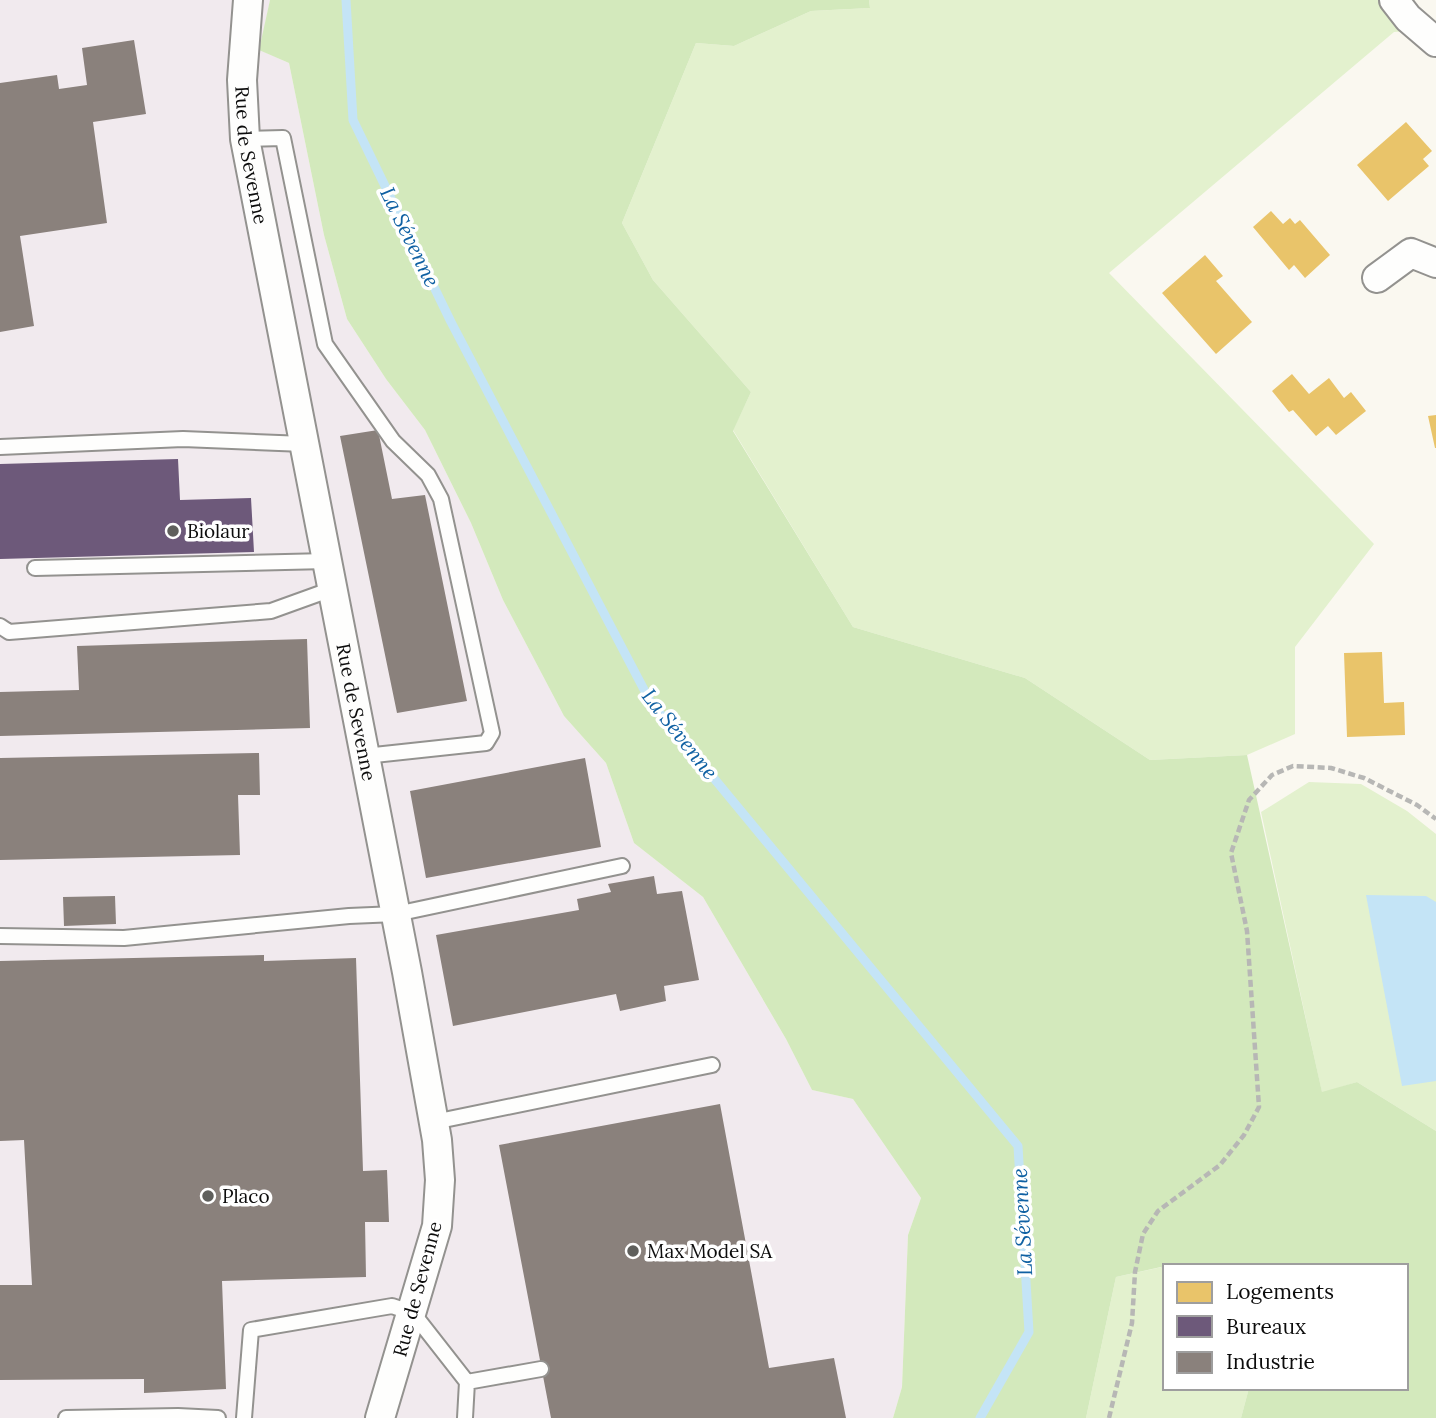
<svg xmlns="http://www.w3.org/2000/svg" width="1436" height="1418" font-family="Lora,serif">
<rect width="100%" height="100%" fill="#faf8f0"/>
<path fill="#f1eaee" d="M0,0h270l-10,50 29,13 35,172 23,84 39,60 39,51 46,93 32,77 61,116 42,47 28,80 69,54 83,142 26,51 41,9 68,99 -13,37 -6,152 -9,31h-893z"/>
<path fill="#e3f1ce" d="M869,0h511l11,15 19,16 -16,1 -285,241 265,271 -79,103v87l-48,21 -97,5 -125,-82 -172,-51 -120,-197 18,-38 -98,-112 -31,-57 74,-180 38,3 77,-35 59,-3z
M1309,782l52,2 46,27 29,23v297l-79,-49 -35,11 -61,-281z
M1162,1267l3,3v118h84l-8,30h-155l30,-141z"/>
<path fill="#d3e9bc" d="M270,0h599l1,8 -59,3 -77,35 -38,-3 -74,180 31,57 98,112 -18,39 120,196 172,51 125,82 97,-5 75,337 35,-10 79,49v287h-195l8,-30h157v-122h-241v4l-4,-3 -45,10 -30,141h-193l9,-31 6,-152 13,-37 -68,-99 -41,-9 -26,-51 -83,-142 -69,-54 -28,-80 -42,-47 -61,-116 -32,-77 -46,-93 -39,-51 -39,-60 -23,-84 -35,-172 -30,-13z"/>
<path fill="#c4e4f6" d="M1366,895l60,1 10,6v179l-34,5z"/>
<path fill="#e9c46a" d="M1406,122l26,29 -9,8 6,7 -41,35 -31,-36z
M1271,211l12,13 7,-6 5,6 5,-4 30,35 -25,23 -11,-13 -5,5 -36,-43z
M1205,255l18,21 -7,5 36,41 -36,32 -54,-61z
M1292,374l17,20 20,-16 15,20 7,-6 15,19 -30,24 -8,-9 -12,10 -23,-26 -4,2 -17,-21z
M1436,415v33h-1l-7,-32z
M1382,652l2,51 20,-1 1,33 -58,2 -3,-84z"/>
<path fill="#6d597a" d="M178,459l2,41 71,-2 3,54 -254,7v-95z"/>
<path fill="#8a817c" d="M134,40l12,74 -53,8 14,101 -87,13 14,90 -34,6v-249l57,-8 2,14 28,-4 -5,-37z
M378,430l14,69 33,-4 42,206 -70,12 -57,-277z
M307,639l3,89 -310,8v-44l79,-2 -2,-44z
M259,753l1,42h-22l2,60 -240,5v-102z
M585,758l16,89 -175,31 -16,-87z
M654,876l3,18 25,-3 17,89 -35,6 2,15 -46,10 -4,-17 -163,32 -17,-91 143,-25 -2,-11 34,-7 -3,-8z
M115,896l1,28 -52,2 -1,-29z
M264,955v6l92,-3 7,213 24,-1 2,52h-24l1,55 -144,4 4,108 -82,4v-14l-144,1v-95h32l-8,-145 -24,1v-180z
M720,1104l49,264 65,-10 12,60h-295l-52,-273z"/>
<g fill="none" stroke-linecap="round" stroke-linejoin="round">
<path stroke="#c4e4f6" stroke-width="9" d="M346,0l7,120 98,202 199,379 368,445 11,186 -49,86"/>
<g stroke="#93928f" stroke-width="18">
<path id="lane" d="M245,139l38,-1 42,206 68,97 35,34 13,24 51,234 -6,10 -121,13
M0,447l183,-8 121,5
M35,568l292,-7
M0,626l9,6 262,-21 61,-22
M0,936l124,2 225,-22 47,-2 226,-48
M434,1122l278,-57
M66,1418l112,-2 40,2
M244,1418l7,-88 141,-24 21,7 54,69 74,-13
M465,1418l2,-36"/>
</g>
<g stroke="#93928f" stroke-width="32">
<g id="street">
<path id="s1" d="M248,0l-6,80 3,59 162,833 30,168 3,40 -3,46 -57,192"/>
<path d="M1394,0l14,18 28,24"/>
<path d="M1377,278l34,-25 25,10"/>
</g>
</g>
<path stroke="#b7b7b5" stroke-width="4.5" stroke-dasharray="7 3.5" stroke-linecap="butt" d="M1109,1418l23,-95 3,-51 8,-38 15,-23 62,-46 24,-30 15,-28 -12,-176 -16,-78 18,-53 23,-25 21,-9 38,2 33,10 53,27 19,14"/>
<use href="#lane" stroke="#fefefd" stroke-width="14"/>
<use href="#street" stroke="#fefefd" stroke-width="28"/>
</g>
<g fill="#5f5f5c" stroke="#fff" stroke-width="2.5">
<circle cx="173" cy="531" r="7"/>
<circle cx="208" cy="1196" r="7"/>
<circle cx="633" cy="1251" r="7"/>
</g>
<g text-anchor="middle" dominant-baseline="central" stroke-width="7" stroke-linejoin="round" paint-order="stroke">
<g font-size="19" fill="#0c0c0c" stroke="#fff">
<text stroke="none"><textPath href="#s1" startOffset="156">Rue de Sevenne</textPath></text>
<text stroke="none"><textPath href="#s1" startOffset="723">Rue de Sevenne</textPath></text>
<text transform="translate(417 1289) rotate(-75)">Rue de Sevenne</text>
</g>
<g font-size="19" fill="#0c0c0c" stroke="#fff" text-anchor="start">
<text x="187" y="531">Biolaur</text>
<text x="222" y="1196">Placo</text>
<text x="647" y="1251">Max Model SA</text>
</g>
<g font-size="21" font-style="italic" fill="#1061a3" stroke="#fff">
<text transform="translate(410 237) rotate(64)">La Sévenne</text>
<text transform="translate(680 734) rotate(52)">La Sévenne</text>
<text transform="translate(1022 1222) rotate(-93)">La Sévenne</text>
</g>
</g>
<rect x="1163" y="1264" width="245" height="126" fill="#ffffff" stroke="#9e9e9e" stroke-width="2"/>
<rect x="1177" y="1282" width="35" height="21" fill="#e9c46a" stroke="#9e9e9e" stroke-width="2"/>
<text x="1226" y="1299" font-size="21" fill="#0c0c0c">Logements</text>
<rect x="1177" y="1316" width="35" height="21" fill="#6d597a" stroke="#9e9e9e" stroke-width="2"/>
<text x="1226" y="1334" font-size="21" fill="#0c0c0c">Bureaux</text>
<rect x="1177" y="1352" width="35" height="21" fill="#8a817c" stroke="#9e9e9e" stroke-width="2"/>
<text x="1226" y="1369" font-size="21" fill="#0c0c0c">Industrie</text>
</svg>
